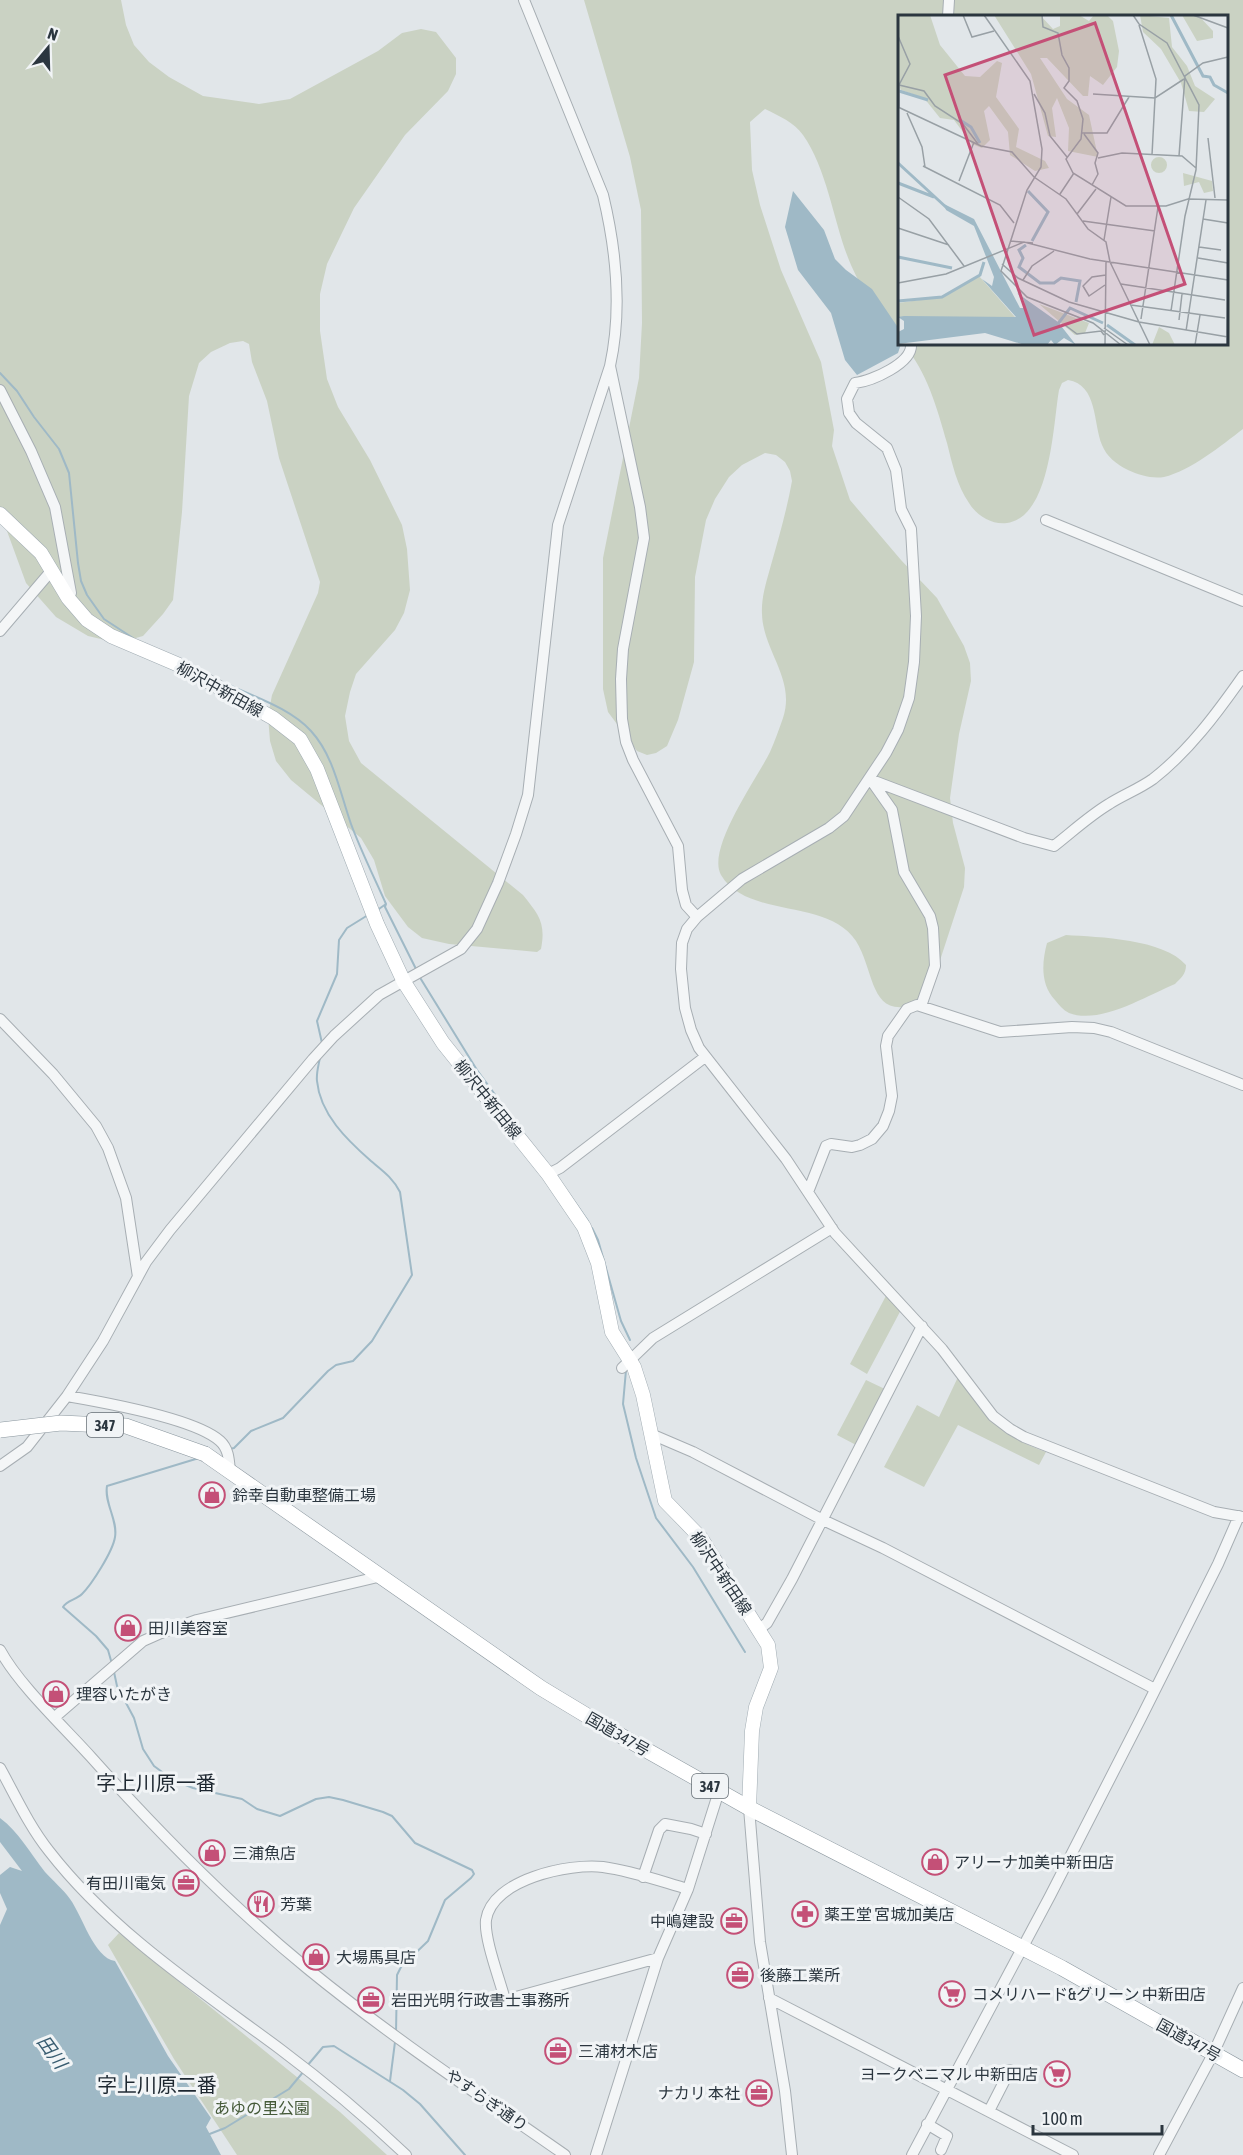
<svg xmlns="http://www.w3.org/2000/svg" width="1243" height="2155" font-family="'Asap Condensed','Noto Sans JP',sans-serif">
<rect width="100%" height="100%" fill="#e1e6e9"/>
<path fill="#cad2c3" d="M0,0h121l5,25 8,20 15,17 20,15 34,19 56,8 31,-5 88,-48 24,-18 19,-4 15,3 20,26v16l-8,17 -43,44 -51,73 -27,56 -7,30v37l7,48 11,28 32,53 32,65 5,24 3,41 -6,23 -9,17 -39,44 -6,18 -5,24 4,25 12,22 162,132c16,20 23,28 18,54l-4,3 -88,-8 -27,-6 -14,-11 -23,-31 -11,-36 -13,-22 -70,-58 -15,-19 -6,-20 -2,-25 4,-21 46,-102 2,-11 -41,-124 -12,-57 -15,-39 -3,-18 -6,-3 -13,2 -19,9 -12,11 -10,33 -7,116 -9,88 -10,14 -20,22 -25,7 -30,-7 -32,-19 -30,-34 -26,-71z
M584,0h659v429c-21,16 -53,42 -79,48 -12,2 -25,-2 -36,-7 -12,-6 -21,-13 -26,-25 -9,-22 -4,-60 -34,-65l-6,3 -3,7c-6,34 -8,127 -52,133 -15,2 -30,-7 -38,-20 -12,-17 -17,-40 -22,-60 -10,-35 -20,-72 -44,-99h323v-328h-326l-1,323c-18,-23 -36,-46 -48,-74 -17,-39 -23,-95 -48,-130 -9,-13 -24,-19 -38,-26l-15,13 2,48 8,35 21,65 40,92 13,68 -2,16 18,54 51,60 36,38 27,48 6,17 1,18 -12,53 -9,64 3,25 12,45 -1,19 -37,113c-59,26 -50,-25 -71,-59 -28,-43 -109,-22 -135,-66 -15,-26 37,-98 49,-123 5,-11 9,-23 13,-34 13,-39 -20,-67 -21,-104 -1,-17 5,-34 9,-49 8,-28 16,-56 21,-84l-2,-10 -5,-9 -9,-7 -11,-2 -23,12 -13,12 -14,22 -9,21 -11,57 -1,85 -16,58 -11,26 -11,7 -9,2 -10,-4 -29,-39 -5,-23v-131l36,-180 3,-55 -1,-113 -11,-53z
M1066,935c33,2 98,4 120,30 0,9 -5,13 -11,19 -29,12 -75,41 -106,29 -6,-3 -10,-8 -14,-13 -15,-16 -13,-38 -8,-57z
M888,1292l14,16 -35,66 -17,-10z
M958,1377c29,41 39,57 88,75l-7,13 -81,-40 -34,62 -40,-20 33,-62 22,12z
M866,1380l21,10 -29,56 -21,-11z
M119,1933l221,179 47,43h-150l-63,-96 -66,-114z"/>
<path fill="#9fb9c6" d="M793,191l31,39 11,29 11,11 26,19 27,40 2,15 -3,9 -41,22 -12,-15 -14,-47 -33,-43 -13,-43z
M0,1818c19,14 30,35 45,54 8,9 18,17 25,27 12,16 24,59 45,62l53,95 43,62 -5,9 15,28h-221v-230l7,-16 -7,-16v-18l10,-8 12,4 -22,-29z"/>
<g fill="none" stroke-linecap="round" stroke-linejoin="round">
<path stroke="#9fb9c6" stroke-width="2" d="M0,373l17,18 17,26 25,32 10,24 9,90 3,18 6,14 17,24 29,19
M227,684c27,13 63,24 84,47 23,25 29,62 40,93 10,27 23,53 35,80l-1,3 32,64
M376,911l10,-7
M419,976l58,94 43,59
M322,1043l-5,-22 20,-47 2,-34 8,-12 21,-13
M567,1191l21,30
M592,1228l6,12 23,81 9,19
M626,1370l-3,34 13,54 20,60 37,49 52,85
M230,1449l4,-1 17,-17 32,-13 45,-47 8,-6 17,-4 19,-20 40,-66 -12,-83c-7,-14 -17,-21 -29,-31 -24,-21 -51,-47 -54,-80 -1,-8 2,-17 3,-24
M112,1664l-4,-14 -12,-14 -33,-29c4,-7 13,-7 19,-13 10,-10 31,-43 33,-57 3,-17 -11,-34 -8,-51l92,-28
M114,1672l3,14 17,32 9,31 11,17 19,14 20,8 49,11 15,10 23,7 36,-17 13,-2 14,3 40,12 9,4 23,27 57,27 2,4 -3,4 -26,22 -17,41 -27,26 -4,8 -1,58
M307,2066l16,-19 11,-1 69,44 17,14 45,51
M390,2081l5,-39
M207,2135l18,-7 64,-39 15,-18"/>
<g stroke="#a7aeb3" stroke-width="12">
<path id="minor" d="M948,16l1,-16
M911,344c2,19 -39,37 -56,39l-8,16 2,14 7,10 31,25 9,22 5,39 10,20 5,87 -2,46 -5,36 -11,32 -12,23 -42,63 -15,12 -87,51 -45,38 -10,12 -5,14 -1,26 4,39 6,22 8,18 87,111 49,74 107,116 51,67 17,13 14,8 190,75 29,5
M610,366l30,141 4,31 -21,111 -2,30 1,40 4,23 7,18 45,86 4,44 4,15 11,12
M0,390l31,61 24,56 16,86 -3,5
M1046,520l197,81
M0,631l52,-61
M869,779l155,59 30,8c18,-14 35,-30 55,-42 14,-9 30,-15 44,-25 36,-28 64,-66 90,-103
M873,783l19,27 12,62 26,44 3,12 2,38 -14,40
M0,1019l53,55 43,52 12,22 18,50 12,79
M548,1174l12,-6 145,-111
M808,1192l18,-46 5,-2 21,3 8,-2 12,-6 11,-13 6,-15 3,-15 -6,-50 2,-10 19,-27 10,-4 83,27 72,-5 22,1 17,4 132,53
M622,1368l31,-30 179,-110
M67,1396c35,6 129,23 153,45 9,8 9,20 10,31
M651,1434l42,18 130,68 60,28 272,141
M0,1466l27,-19 40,-51 36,-55 43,-79 24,-32 143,-171 21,-23 45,-41 82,-46 16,-20 21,-46 18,-49 12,-39 30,-270 52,-159c12,-55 6,-117 -7,-171l-79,-195
M758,1630l9,-7 25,-44 130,-253
M0,1650c19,35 63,76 91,107 67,75 139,148 217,212 82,67 171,126 257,186
M55,1717l88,-76 18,-8 36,-13 185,-44
M0,1768c15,27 29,58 49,83 62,80 150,138 231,198 44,33 86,68 126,106
M749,1808l11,134 25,149 7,64
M643,1877l16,-47 6,-6 26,5 15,5
M658,1958l-153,42c-5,-20 -21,-61 -19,-80 6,-41 84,-57 117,-53 29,4 57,14 85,22
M769,1998l304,157
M989,2111l21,-41
M927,2124l20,12 -6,14
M596,2155l62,-197 30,-69 31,-98
M912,2155l138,-259 91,-178 77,-154 21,-48
M1159,2155l54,-101 30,-66"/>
</g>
<g stroke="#a1acb3" stroke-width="15">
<path id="major" d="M0,514l41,39 27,45 19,22 24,16 68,29 94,53 27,21 17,30 60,155 27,58 39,61 105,131 36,53 14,36 14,69 22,35 9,28 22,106 36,37 67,107 3,23 -15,39 -4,24 -3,77"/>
</g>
<g stroke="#8a969e" stroke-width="16">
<path id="highway" d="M205,1454l336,234 68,41 140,79 313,160 181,102"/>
</g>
<use href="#minor" stroke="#f4f6f7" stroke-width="10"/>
<use href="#major" stroke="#fff" stroke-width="14"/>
<use href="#highway" stroke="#fff" stroke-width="15"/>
<g stroke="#8a969e" stroke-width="16" stroke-linecap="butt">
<path id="highway-bridge" d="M0,1430l61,-7 65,3 79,28"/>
</g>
<use href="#highway-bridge" stroke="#fff" stroke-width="15"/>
</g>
<defs>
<g id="shop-ring" transform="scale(1.35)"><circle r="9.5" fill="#f1f4f6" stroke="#c45077" stroke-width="1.5"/><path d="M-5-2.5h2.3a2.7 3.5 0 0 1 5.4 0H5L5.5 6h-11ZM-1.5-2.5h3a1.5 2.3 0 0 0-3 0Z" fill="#c45077"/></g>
<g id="office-ring" transform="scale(1.35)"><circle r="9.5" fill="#f1f4f6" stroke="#c45077" stroke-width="1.5"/><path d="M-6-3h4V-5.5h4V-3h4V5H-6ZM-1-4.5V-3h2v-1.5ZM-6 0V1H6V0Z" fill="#c45077"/></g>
<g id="restaurant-ring" transform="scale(1.35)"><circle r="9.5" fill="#f1f4f6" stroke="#c45077" stroke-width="1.5"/><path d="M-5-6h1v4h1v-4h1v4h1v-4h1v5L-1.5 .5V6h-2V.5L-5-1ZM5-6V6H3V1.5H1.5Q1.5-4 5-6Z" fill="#c45077"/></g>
<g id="pharmacy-ring" transform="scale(1.35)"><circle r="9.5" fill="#f1f4f6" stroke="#c45077" stroke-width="1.5"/><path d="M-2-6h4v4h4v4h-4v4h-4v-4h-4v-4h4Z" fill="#c45077"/></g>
<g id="supermarket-ring" transform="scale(1.35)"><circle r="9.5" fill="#f1f4f6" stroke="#c45077" stroke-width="1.5"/><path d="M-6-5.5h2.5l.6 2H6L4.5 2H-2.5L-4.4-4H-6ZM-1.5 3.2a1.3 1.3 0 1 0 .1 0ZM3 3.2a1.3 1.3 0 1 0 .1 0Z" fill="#c45077"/></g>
</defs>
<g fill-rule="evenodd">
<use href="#shop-ring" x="212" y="1495"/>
<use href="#shop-ring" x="128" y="1628"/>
<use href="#shop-ring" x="56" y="1694"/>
<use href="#shop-ring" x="212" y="1853"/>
<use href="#shop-ring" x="935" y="1862"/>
<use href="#office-ring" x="186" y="1883"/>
<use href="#restaurant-ring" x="261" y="1904"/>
<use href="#pharmacy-ring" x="805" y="1914"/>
<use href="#office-ring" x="734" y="1921"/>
<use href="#shop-ring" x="316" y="1957"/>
<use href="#office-ring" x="740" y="1975"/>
<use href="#supermarket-ring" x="952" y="1994"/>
<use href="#office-ring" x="371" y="2000"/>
<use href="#office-ring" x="558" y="2051"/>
<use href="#supermarket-ring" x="1057" y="2074"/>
<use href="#office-ring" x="759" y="2093"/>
</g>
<g text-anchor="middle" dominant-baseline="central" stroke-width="6" stroke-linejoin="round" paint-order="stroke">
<g fill="#f1f4f6" stroke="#666f76" stroke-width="1.5">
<rect x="87" y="1413" width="36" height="24" rx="4.5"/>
<rect x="692" y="1774" width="36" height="24" rx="4.5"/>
</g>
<g font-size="15" font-weight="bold" fill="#2b363f">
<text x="105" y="1425">347</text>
<text x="710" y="1786">347</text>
</g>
<g font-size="16" fill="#2b363f" stroke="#f1f4f6">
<text transform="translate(220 689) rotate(29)">柳沢中新田線</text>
<text transform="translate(488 1099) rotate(51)">柳沢中新田線</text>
<text transform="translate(721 1573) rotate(56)">柳沢中新田線</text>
<text transform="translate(618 1734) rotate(30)">国道347号</text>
<text transform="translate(1189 2040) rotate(29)">国道347号</text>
<text transform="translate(487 2100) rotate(35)">やすらぎ通り</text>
</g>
<g font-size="16" fill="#2b363f" stroke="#f1f4f6" text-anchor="start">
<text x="232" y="1495">鈴幸自動車整備工場</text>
<text x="148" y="1628">田川美容室</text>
<text x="76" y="1694">理容いたがき</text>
<text x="232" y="1853">三浦魚店</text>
<text x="954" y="1862">アリーナ加美中新田店</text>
<text x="166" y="1883" text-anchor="end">有田川電気</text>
<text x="280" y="1904">芳葉</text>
<text x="824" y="1914">薬王堂 宮城加美店</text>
<text x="714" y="1921" text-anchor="end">中嶋建設</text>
<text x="336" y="1957">大場馬具店</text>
<text x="760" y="1975">後藤工業所</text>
<text x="972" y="1994">コメリハード&amp;グリーン 中新田店</text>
<text x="391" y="2000">岩田光明 行政書士事務所</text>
<text x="578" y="2051">三浦材木店</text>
<text x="1038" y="2074" text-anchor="end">ヨークベニマル 中新田店</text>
<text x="740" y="2093" text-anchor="end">ナカリ 本社</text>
</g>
<g font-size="16" fill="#455a39" stroke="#f1f4f6">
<text x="262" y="2108">あゆの里公園</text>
</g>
<g font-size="18" font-style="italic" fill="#385c70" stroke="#f1f4f6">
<text transform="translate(52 2052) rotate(54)">田川</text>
</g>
<g font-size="20" fill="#1d2730" stroke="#f1f4f6">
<text x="156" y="1782">字上川原一番</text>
<text x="157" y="2084">字上川原二番</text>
</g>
</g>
<g transform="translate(898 15)">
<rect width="330" height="330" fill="#e1e6e9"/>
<path d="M0,0h32l10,30 25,31 15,1 17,-16 5,2 -6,34 23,32 -3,18 29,14 4,7 -14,3 -25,-16 -2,-23 -19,-26 -5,5 6,29 -8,8 -10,-4 -18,-24 -14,-2 -16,-20 -23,-8 -3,-7zM96,0h46l13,14 7,-3v-11h19l10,6 5,-6h13l6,6 6,30 -2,16 -14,18 -13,-9 -2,20h-5l-36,-38h-7l27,41 22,16 9,42 -30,-6 1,-23 -12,-30 -5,10 4,29 -8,-1 -17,-62zM242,0l29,3 3,29 15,19 8,20 20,13 -11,13 -15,-1 -8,-28 -20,-34 -18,-17zM284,0h16l15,16v7l-16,3zM253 150a8 8 0 1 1 16 0a8 8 0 1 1-16 0ZM285,158l29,8 1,10 -9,2 -5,-11 -15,4zM81,261l36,41h-117v-14l43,-6zM141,289l50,19 -4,10 -10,2zM261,312l10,6 6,12h-23z" fill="#cad2c3"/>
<path d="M46,189l30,15 46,89h5l-1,-8 -7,-7 41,29 18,23 -12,-7 -9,7 -4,-5 -4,5h-22l-40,-12 -87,11v-12l6,-3v-8l-6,-4 6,-1 112,1 -34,-38 10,7 2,-9 -20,-51 -28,-16z" fill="#9fb9c6"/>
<path fill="none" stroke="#9fb9c6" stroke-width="3" d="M273,0l32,61 7,1 4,8 14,8M1,76l29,9M62,105l11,7 9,16M0,148l50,46M0,168l36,14M130,176l20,21 -16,29M128,230l-7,5 4,8 -4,9 21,16h14l7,-5 19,3 -4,21M0,242l54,11M0,286l44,-4 38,-22 4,-13M159,310l13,-17 33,15M209,310l28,20"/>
<path fill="none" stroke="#98a0a5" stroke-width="1.5" d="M65,0l9,22 22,-6M86,0l46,66 12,68 -1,18 -14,23 -26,81 26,26 66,26 28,22M144,0l1,12 15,6 4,22 7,13v13l-5,7 13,13 6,18 -2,20 -15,20 7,14 53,33h40l22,-7 40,1M235,0l6,9 28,19 32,62 -3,65 -11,46 -14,95M295,0l35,13M241,10l17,54 -4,76M0,21l12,28 -11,21v23M1,70l25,6 11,15 28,18 15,20M136,79l11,19 5,23 17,21M195,79l62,4 29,-19M0,92l83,39 31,6 22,25 32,22 22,30 18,13 4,20M9,98l15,34 3,20M184,118h25l22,-36M186,119l14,19 -3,10 3,11 -6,11M310,123l7,60M281,141l6,-80 18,-13 25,-6M200,143l24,-5 60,3 14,12M25,151l77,39 14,18M61,166l15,-39M162,179l14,-21M0,182l31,22 35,47M179,199l19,-25M305,204l25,4M185,206l72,10M0,213l51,17M206,225l7,-43M113,226l22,2M301,232l22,3M300,243l30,5M212,247l40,83M104,249l16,14 51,24 70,20 89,15M125,265l9,-14 22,-15M0,268l48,-9 78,-32 66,17 138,21M223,269l104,16M207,270l-16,11 -6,-10 9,-9 14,-2M233,290l94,13M243,304l17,-112M281,305l3,-26M167,310l12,9 24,-3 3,4M206,313l24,17M288,316l20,-131M207,330l1,-83M297,330l5,-30M329,330l1,-74"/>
<path fill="#c45077" fill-opacity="0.15" stroke="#c45077" stroke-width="3" d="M197,8l90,261 -151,51 -89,-260z"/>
<rect width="330" height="330" fill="none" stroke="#2b363f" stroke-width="3"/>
</g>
<g transform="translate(48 48) rotate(19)" stroke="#f1f4f6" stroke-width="4.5" paint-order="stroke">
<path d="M0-4.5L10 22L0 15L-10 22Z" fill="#2b363f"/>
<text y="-9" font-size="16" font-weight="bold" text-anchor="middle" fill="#2b363f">N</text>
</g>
<path d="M1033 2125v9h129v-9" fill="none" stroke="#2b363f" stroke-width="3"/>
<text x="1042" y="2125" font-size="18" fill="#2b363f" stroke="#f1f4f6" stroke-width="4.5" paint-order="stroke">100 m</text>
</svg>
